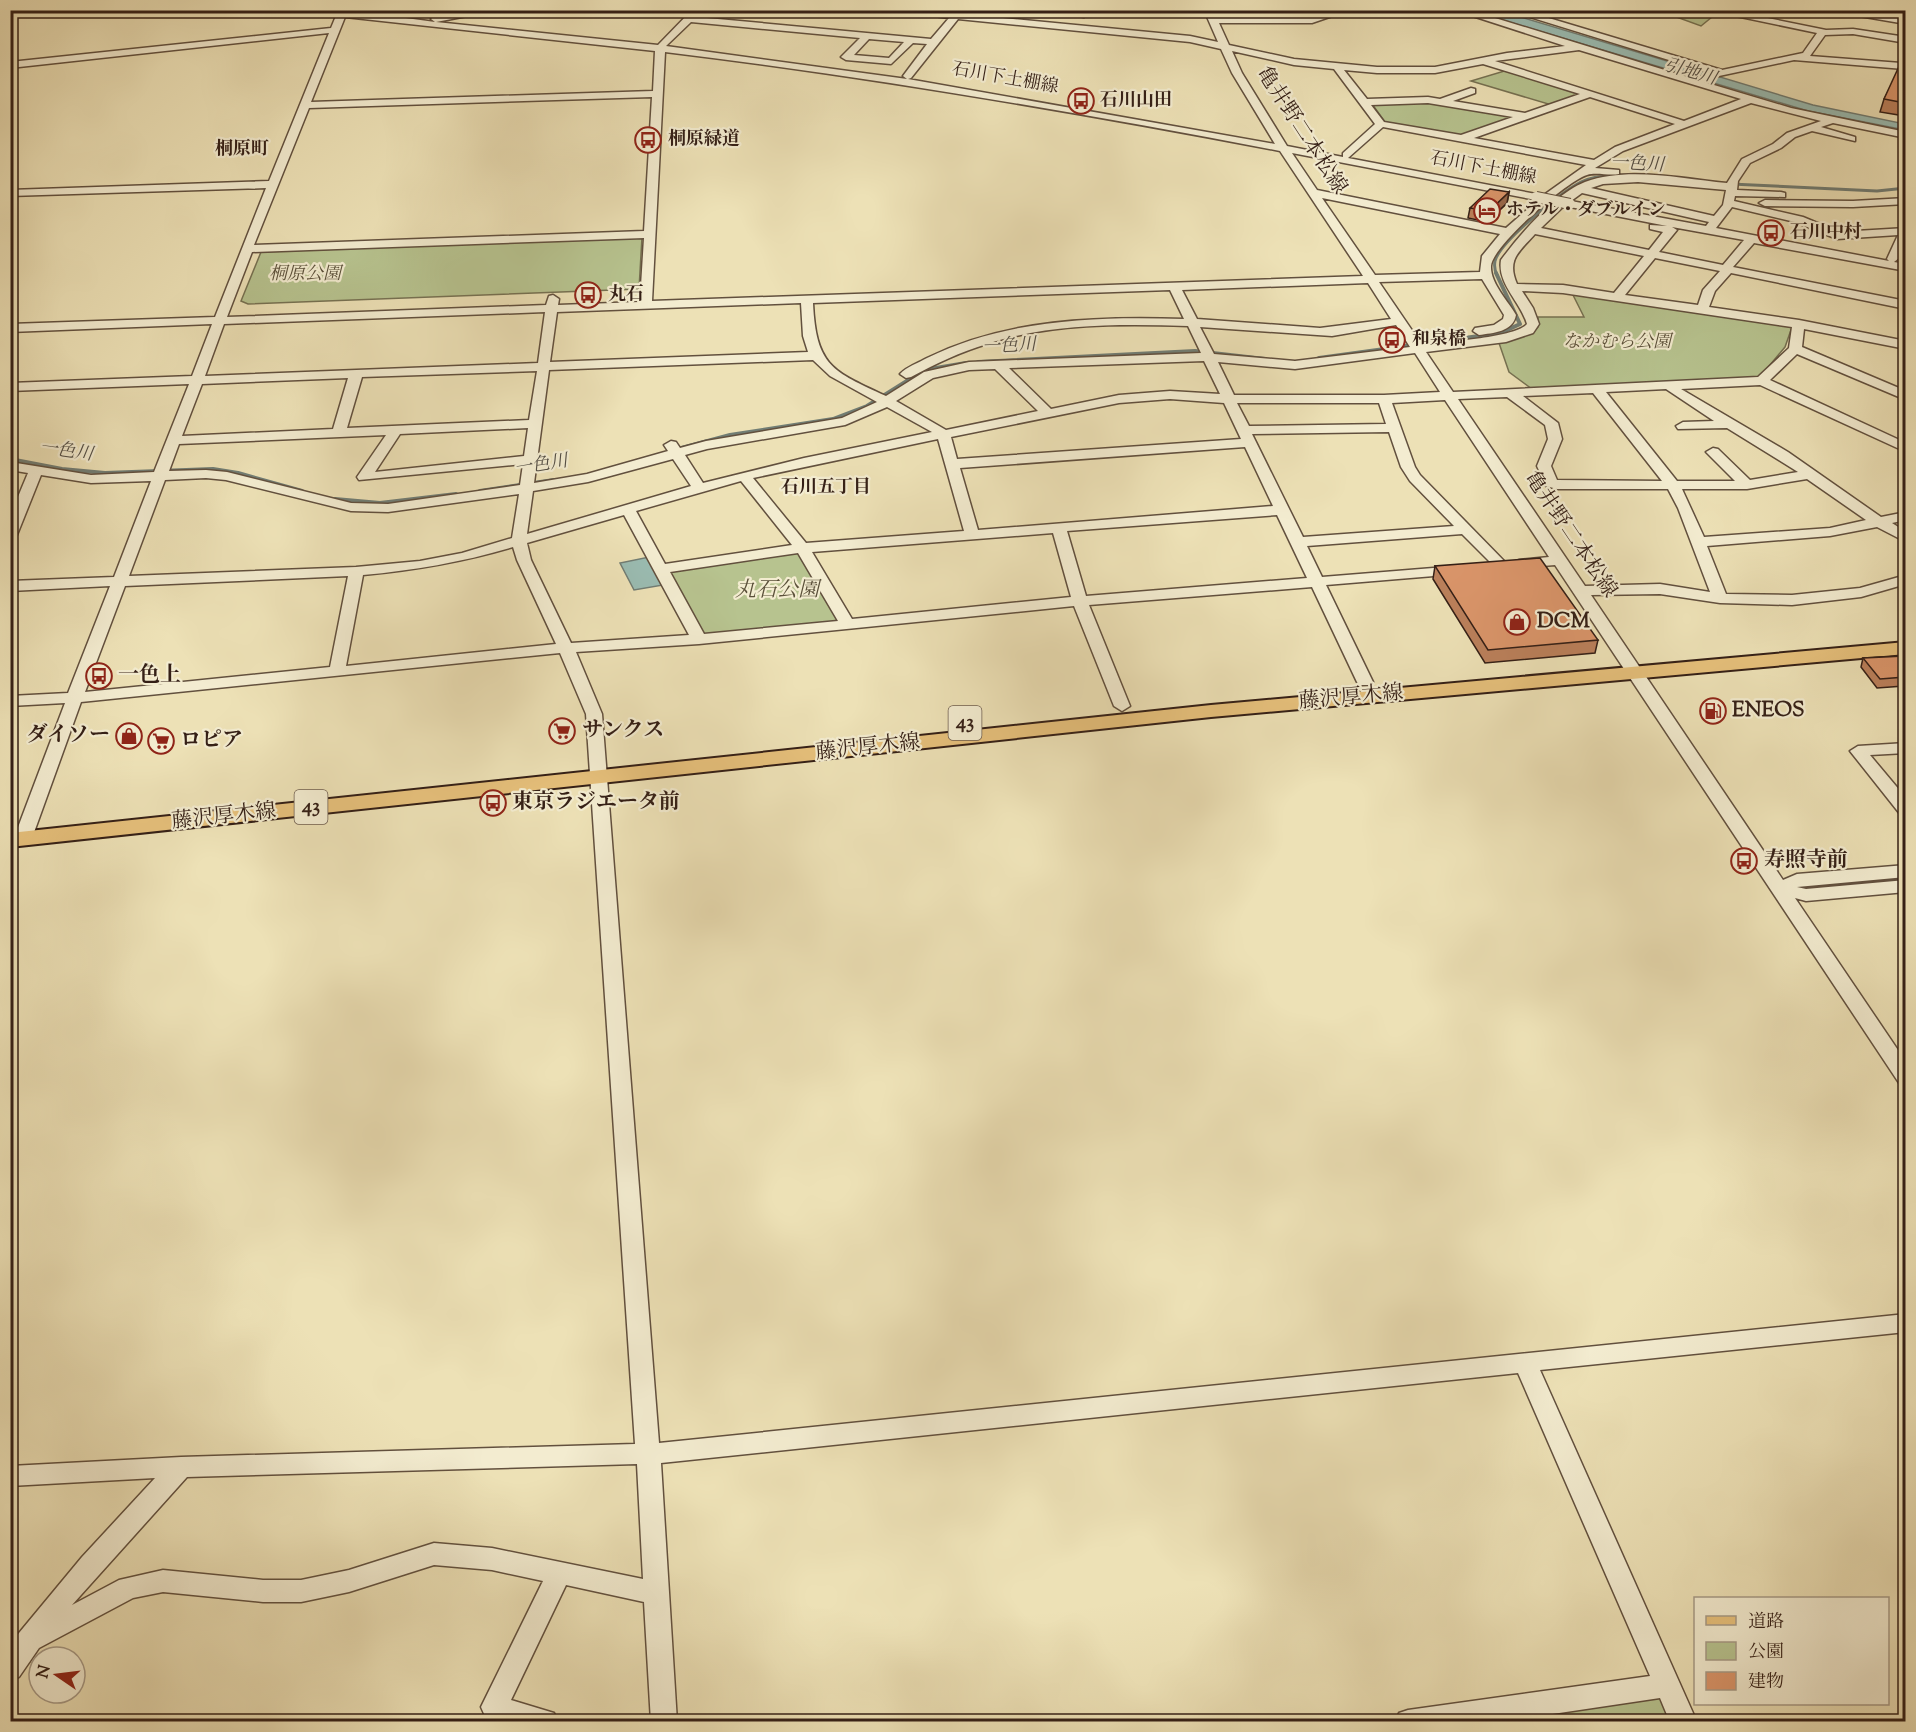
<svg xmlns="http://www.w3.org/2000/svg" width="1916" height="1732" font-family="'Sorts Mill Goudy','Noto Serif JP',serif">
<rect width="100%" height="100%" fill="#ede1b6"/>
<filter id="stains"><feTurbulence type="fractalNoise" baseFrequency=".00333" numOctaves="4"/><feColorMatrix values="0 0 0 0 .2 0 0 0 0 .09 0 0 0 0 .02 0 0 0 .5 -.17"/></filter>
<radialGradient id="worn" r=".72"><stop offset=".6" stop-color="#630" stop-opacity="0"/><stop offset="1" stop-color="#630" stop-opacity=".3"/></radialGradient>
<path fill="#b7c38f" stroke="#767152" stroke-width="1.5" d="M1711,10l7,2 -17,14 -30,-11 -39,-4z
M1511,69l79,25 -35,12 -84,-25z
M1419,101l94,15 2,1 -52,19 -78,-14 -13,-18z
M642,237l-3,52 -391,15 -7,-3 20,-49z
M1572,293l220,34 -7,20 -25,30 -228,12 -23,-17 -10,-29 31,-9 8,-7v-10h46z
M802,548l45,75 -148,16 -37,-70z
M1669,1685l15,36 -237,1z"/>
<path fill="#9abcb2" stroke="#717d74" stroke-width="1.5" d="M1472,11h29l312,94 92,19v6l-97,-19z
M654,556l15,28 -35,6 -14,-27z"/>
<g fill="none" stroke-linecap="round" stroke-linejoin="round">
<path stroke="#717d74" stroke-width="3" d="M1731,184l146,7 29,-3
M1497,275c-2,-4 -3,-9 -2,-14 5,-20 67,-69 86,-79 10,-5 21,-6 32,-6"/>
<path stroke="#717d74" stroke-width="4" d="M1319,358l182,-25 19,-9 -24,-51
M978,362l217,-11 70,8
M674,450l56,-15 103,-16 34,-13 51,-32 12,-5 36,-6
M10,459l52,10 43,4 108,-4 25,4 64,18
M480,491l74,-11
M335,499l45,4 76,-9"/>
<g stroke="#62503e" stroke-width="3">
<path id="minor" d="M300,10h47l88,12 -4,-3 2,-2 41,-7h25l-63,12 222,23 34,-35 10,1 -6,6 235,22 18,-21 -61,-8 65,3 3,-3h9l-3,4 228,22 28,6 -14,-32h9l3,7h96l22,-7h16l-38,13h-93l10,22 65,14 83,8h58l72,-14 58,-7 -111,-36h15l225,69 17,-6 -204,-63h15l11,4 10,-4h29l-30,6 180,54 81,-17 14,-20 -110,-23h21l98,20 27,-1 53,8v6l-53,-9 -28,1 -15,21 91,7 5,-4 -2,10 -110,-9 -75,16 -15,6 87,26 115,24v6l-73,-15 -12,4 34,10v4l-43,-10 -17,6 -14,11 -31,15 -12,18 -1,9 44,2 4,1v4l-50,-1 -1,5 69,16 36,15 67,-4c0,12 -1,27 -12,34l12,2v7l-152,-28 -21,24 173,34v8l-175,-36 -16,18 -6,16 90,13 107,21v8l-102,-20 -2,18 104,44v9l-109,-46 -27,26 136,63v9l-146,-67 -79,4 107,63 93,65 25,-5v8l-14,3 14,9v10l-29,-15 -47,9 -123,10 19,48 66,1 68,-7 46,-13v9l-45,13 -69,8 -72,-2 -60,-9 -69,1 192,285 14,-6 109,-9v12l-109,10 9,2 100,-9v12l-100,9 -11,-3 111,164v23l-7,-2 -344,-518 -36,3 -7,-4 7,-4 30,-3 -104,-157 -53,3 23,64 5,8 89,91 -7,4 -5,-1 -35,-35 -155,12 15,31 136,-11 7,4 -7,4 -132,11 47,97 -2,3h-12l-2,-3 -45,-95 -223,18 41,101 -8,5 -8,-5 -40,-100 -375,38 -123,8 26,62 57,729 1247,-129v18l-366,38 157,352h-27l-10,-24 -162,24h-103l4,-9 9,-3 242,-34 -132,-303 -857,90 16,259h-26l-7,-120 -78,-17 -55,115 43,13 4,9h-56l-17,-6 -4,-9 62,-126 -51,-11 -58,-5 -85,27 -48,10h-38l-100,-10 -30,6 -94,50 -20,29 -9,4v-35l9,-13 63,-76 73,-79 -145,8v-20l171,-9 454,-13 -49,-730 -26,-61 -479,49 -49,136 -3,4h-12l-3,-4 51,-135 -55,3v-10l58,-3 42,-107 -100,5v-10l104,-4 37,-96 -60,2 -50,-8 -24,60 -7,4v-23l18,-43 -18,-3v-8l81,13 63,-3 35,-88 -179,7v-8l182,-7 20,-52 -202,8v-8l205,-7 51,-129 -256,8v-6l259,-9 60,-148 -319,35v-6l321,-34 5,-12zM345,17l310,34 -2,40 -342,11zM958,19l232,23 31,7 11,24 43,71 -367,-65 3,-1zM691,22l169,16 -19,19 5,3 45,4 22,-21 14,1 -24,32 4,3 -241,-33zM869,39l35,3 -15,16 -35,-3zM1579,50l162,49 -57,22 -189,-60zM1232,51l62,14 40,4 41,55 -32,29v4l-56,-11 -45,-73zM665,52c206,25 411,60 615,99l83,125 -711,25zM1483,64l97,30 -55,19 -72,-12 22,-8v-4l-4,-1 -31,11 -12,-2 -61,2 -23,-29 33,3h58zM652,97l-8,134 -390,14 55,-137zM1590,97l85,27 -60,23 -21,13 -120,-22zM1428,103l85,14 -52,18 -77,-13 -13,-17zM1751,103l70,18 -34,12 -14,11 -31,15 -15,24c-44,-4 -99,-17 -142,-1 -30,12 -65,52 -84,78 -4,24 20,42 26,64 -11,14 -85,18 -105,21l-43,-63 103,-3 22,36 -1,4 -9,6 -19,3 -2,3 6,4c14,-2 34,-3 37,-20 -8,-14 -26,-32 -25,-49 1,-20 76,-85 96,-91 9,-3 22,1 32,-1v-4l-24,-2 28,-17zM1383,127l203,38 -45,32 -5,-3 -188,-36zM1292,153l244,47h2l-32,28 -189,-38zM1638,182l88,8 -3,15 -9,11 -123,-28 12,-4zM1582,193l127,29 -3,4 -135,-25zM1322,198l178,36 -18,22 -2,16 -105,3zM1565,205l5,2 97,19 -17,-1v4l13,3 -14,18 -108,-22zM1732,207l63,15 42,17 61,-4 -11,24 2,2 -173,-33zM1672,227l72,13 -21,25 -64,-13 18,-22zM1535,234l109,22 -30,37 -51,-8 -46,-1c-11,-25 3,-33 18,-50zM644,238l-4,64 -82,3 1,-6 -6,-4 -4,1 -3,9 -319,12 25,-65zM1655,258l65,13 -17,19 -5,15 -73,-10zM1368,283l23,36 -71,9 -123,-9 -15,-29zM1170,290l14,29c-86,-3 -178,0 -257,39 -9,5 -21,9 -27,16l6,4 5,-1c24,-13 49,-25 76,-33 64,-21 134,-20 201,-18l13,27 -232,9 -45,10 -38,24c-54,-25 -70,-30 -73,-93zM1522,291l41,2 229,34 -3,21 -31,29 -305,15 -27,-40 80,-10 27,-9 6,-9 -6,-16zM801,303l2,33 5,16 -258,10 7,-50zM545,312l-7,51 -333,13 19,-52zM1396,325l14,22 -115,14 -81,-7 -14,-27 132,9zM1415,353l25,39 -56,3h-150l-16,-33 77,7zM813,360l17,16 47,26 -35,16 -136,23 -26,7 -4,-6 -5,-1 -7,4 4,6 -81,23 -53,9 15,-113zM1204,361l16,33 -50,-3 -51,4 -68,14 -42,-41zM995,369l43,42 -92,19 -50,-29 37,-23 36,-8zM537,371l-8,49 -182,8 15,-51zM348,378l-15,51 -151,7 20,-52zM1666,389l48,32 -31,1 -7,4 2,3 49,-1 71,44 -48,8 -32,-31 -5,-1 -7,4 29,29h-58l-71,-89zM1593,393l69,88 -105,-1 -6,-14 11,-27 -4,-16 -35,-27zM1507,397l38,28 3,14 -11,27 9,20 11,3h111l10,19 32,84 -50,-8 -75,2 -127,-187zM1170,399l54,4 17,36 -284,20 -6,-22 168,-34zM1237,403h142l7,21 -137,2zM887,407l45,25 -128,26 -101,25 -18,-28 22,-6 138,-24zM528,428l-4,28 -149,16 25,-38zM1389,432l12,35 9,14 44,45 -151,11 -51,-103zM386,435l-29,42 2,3 164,-16 -3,21 -132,19 -37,-1 -124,-31 -21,-2 -37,1 10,-27zM938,439l26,92 -158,12 -53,-65zM1245,447l28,59 -295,24 -18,-62zM673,459l18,27 -164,48 6,-43 55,-9zM206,478l20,2 125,31 37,1 131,-18 -7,44 -50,15 -42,8 -64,6 -227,9 36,-96zM1807,479l59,41 -36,8 -126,9 -22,-48h65zM741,481l51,64 -127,19 -29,-53zM624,515l65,120 -118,8 -40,-83 -4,-17zM1277,515l30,63 -221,18 -19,-65zM1053,533l18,64 -219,22 -40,-67zM513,547l4,13 39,84 -210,22 17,-91c52,-5 100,-13 150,-28zM798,553l40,68 -134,13 -34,-62zM348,576l-18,91 -245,25 40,-106zM637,1464l6,115 -151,-31 -58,-5 -85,27 -48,10h-38l-100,-10 -44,10 -47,25 115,-128z
M1043,10h34l12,4 -5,3z
M1824,10h27l55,8v6z
M1906,198v6l-53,3 -88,-1 -6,-3 6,-3 88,1z
M1906,743v10l-36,2 36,43v17l-6,-1 -50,-63 8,-5z"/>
</g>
<g stroke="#341f16" stroke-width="4">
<path id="major" d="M1906,642v12l-695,63 -1201,130v-14l1201,-128z"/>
</g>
<use href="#minor" fill="#f3ecd0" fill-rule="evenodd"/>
<use href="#major" fill="#e6c07b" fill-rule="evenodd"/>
<g stroke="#62503e" stroke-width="12" stroke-linecap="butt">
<path id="minor-bridge" d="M1536,197l34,7"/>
</g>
<use href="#minor-bridge" stroke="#f3ecd0" stroke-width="10"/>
</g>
<path fill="#bb805b" stroke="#341f16" stroke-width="1.5" d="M1905,62v54l-25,-4 4,-13z
M1509,192l-2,11 -20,19 -19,-4 2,-10z
M1435,566l163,74 -3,13 -110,10 -52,-84z
M1905,654v28l-1,4 -27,2 -16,-21 2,-9 41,-2z"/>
<path fill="#99684a" stroke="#341f16" stroke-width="1.5" d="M1509,192l-2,11 -20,19 2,-11z"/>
<path fill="#da956a" stroke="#341f16" stroke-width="1.5" d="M1901,62h4v41l-21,-4z
M1490,189l19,3 -20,19 -19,-3z
M1540,558l58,82 -110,10 -53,-84z
M1905,656v17h-1l1,4 -25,2 -17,-21z"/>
<defs>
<g id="bus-ring" transform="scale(1.35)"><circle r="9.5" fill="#f3ecd0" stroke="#8f2418" stroke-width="1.5"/><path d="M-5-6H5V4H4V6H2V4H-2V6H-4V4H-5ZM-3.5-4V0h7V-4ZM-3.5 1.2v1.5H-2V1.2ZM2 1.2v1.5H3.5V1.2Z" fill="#8f2418"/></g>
<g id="hotel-ring" transform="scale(1.35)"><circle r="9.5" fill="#f3ecd0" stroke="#8f2418" stroke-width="1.5"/><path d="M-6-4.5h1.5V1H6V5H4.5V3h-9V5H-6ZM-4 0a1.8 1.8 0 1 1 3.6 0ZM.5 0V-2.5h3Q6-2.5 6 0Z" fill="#8f2418"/></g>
<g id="shop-ring" transform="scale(1.35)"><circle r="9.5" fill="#f3ecd0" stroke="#8f2418" stroke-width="1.5"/><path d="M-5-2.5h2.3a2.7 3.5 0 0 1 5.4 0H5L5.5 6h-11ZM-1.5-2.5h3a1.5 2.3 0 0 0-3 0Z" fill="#8f2418"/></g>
<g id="fuel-ring" transform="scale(1.35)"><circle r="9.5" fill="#f3ecd0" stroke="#8f2418" stroke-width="1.5"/><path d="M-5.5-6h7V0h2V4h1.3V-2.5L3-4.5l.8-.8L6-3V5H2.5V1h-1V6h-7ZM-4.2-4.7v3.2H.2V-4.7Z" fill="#8f2418"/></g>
<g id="supermarket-ring" transform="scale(1.35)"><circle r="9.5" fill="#f3ecd0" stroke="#8f2418" stroke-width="1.5"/><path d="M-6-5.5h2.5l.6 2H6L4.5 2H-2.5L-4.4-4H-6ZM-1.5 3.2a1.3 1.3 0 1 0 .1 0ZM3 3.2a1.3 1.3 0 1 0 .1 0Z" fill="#8f2418"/></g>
</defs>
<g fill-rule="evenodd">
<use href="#bus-ring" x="1081" y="101"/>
<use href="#bus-ring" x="648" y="140"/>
<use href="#hotel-ring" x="1487" y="211"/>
<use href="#bus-ring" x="1771" y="233"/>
<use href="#bus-ring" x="588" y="295"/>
<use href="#bus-ring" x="1392" y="340"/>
<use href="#shop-ring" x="1517" y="622"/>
<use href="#bus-ring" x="99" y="676"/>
<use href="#fuel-ring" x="1713" y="711"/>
<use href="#supermarket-ring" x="562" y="731"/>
<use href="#shop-ring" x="129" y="736"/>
<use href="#supermarket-ring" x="161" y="741"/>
<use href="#bus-ring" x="493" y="803"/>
<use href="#bus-ring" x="1744" y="861"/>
</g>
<g text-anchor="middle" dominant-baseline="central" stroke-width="4.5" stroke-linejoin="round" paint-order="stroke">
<g font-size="18" font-style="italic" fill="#534e45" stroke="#f3ecd0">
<text transform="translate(1690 73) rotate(16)">引地川</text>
<text transform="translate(1637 165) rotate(3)">一色川</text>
<text transform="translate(1009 347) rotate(-3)">一色川</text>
<text transform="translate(66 452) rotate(8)">一色川</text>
<text transform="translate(541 466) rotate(-9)">一色川</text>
</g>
<g font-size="18" fill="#341f16" stroke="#f3ecd0">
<text transform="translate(1005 79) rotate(10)">石川下土棚線</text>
<text transform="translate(1483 169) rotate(11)">石川下土棚線</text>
</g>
<g font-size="18" font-weight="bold" fill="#341f16" stroke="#f3ecd0" text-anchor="start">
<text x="1100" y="101">石川山田</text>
<text x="668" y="140">桐原緑道</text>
<text x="1506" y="211">ホテル・ダブルイン</text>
<text x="1790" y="233">石川中村</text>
<text x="608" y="295">丸石</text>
<text x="1412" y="340">和泉橋</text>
</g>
<g font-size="18" font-weight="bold" fill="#341f16" stroke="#f3ecd0">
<text x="242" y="150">桐原町</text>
<text x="826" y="488">石川五丁目</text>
</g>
<g font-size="18" font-style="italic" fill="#5b503a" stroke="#f3ecd0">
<text x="305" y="275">桐原公園</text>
<text x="1617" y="343">なかむら公園</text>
</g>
<g fill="#f3ecd0" stroke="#6d5c4e" stroke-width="1.5">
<rect x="948.5" y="706" width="33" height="34" rx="4.5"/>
<rect x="294.5" y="790" width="33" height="34" rx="4.5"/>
</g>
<g font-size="20" font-weight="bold" fill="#341f16">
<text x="965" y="723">43</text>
<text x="311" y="807">43</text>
</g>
<g font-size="21" fill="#341f16" stroke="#f3ecd0">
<text transform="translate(1301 131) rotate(57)">亀井野二本松線</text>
<text transform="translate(1570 535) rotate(56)">亀井野二本松線</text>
<text transform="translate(1351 698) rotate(-5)">藤沢厚木線</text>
<text transform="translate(868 748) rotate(-6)">藤沢厚木線</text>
<text transform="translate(224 817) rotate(-6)">藤沢厚木線</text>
</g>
<g font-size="21" font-style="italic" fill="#5b503a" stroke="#f3ecd0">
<text x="777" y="591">丸石公園</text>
</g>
<g font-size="21" font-weight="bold" fill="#341f16" stroke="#f3ecd0" text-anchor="start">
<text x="1537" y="622">DCM</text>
<text x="118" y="676">一色上</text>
<text x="1732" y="711">ENEOS</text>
<text x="582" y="731">サンクス</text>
<text x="110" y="736" text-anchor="end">ダイソー</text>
<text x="180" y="741">ロピア</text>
<text x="512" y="803">東京ラジエータ前</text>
<text x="1764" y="861">寿照寺前</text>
</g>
</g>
<rect width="1916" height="1732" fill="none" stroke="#ede1b6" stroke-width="36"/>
<rect x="12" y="12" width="1892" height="1708" fill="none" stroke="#341f16" stroke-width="3"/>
<rect x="18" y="18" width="1880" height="1696" fill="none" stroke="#341f16" stroke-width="1.5"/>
<rect x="1694" y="1597" width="195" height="108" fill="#f3ecd0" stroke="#a79a86" stroke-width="1.5"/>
<rect x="1706" y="1616" width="30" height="9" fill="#e6c07b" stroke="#a79a86" stroke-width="1.5"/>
<text x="1748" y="1627" font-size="18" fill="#341f16">道路</text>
<rect x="1706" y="1642" width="30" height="18" fill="#b7c38f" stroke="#a79a86" stroke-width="1.5"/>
<text x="1748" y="1657" font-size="18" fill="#341f16">公園</text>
<rect x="1706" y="1672" width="30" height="18" fill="#da956a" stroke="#a79a86" stroke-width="1.5"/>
<text x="1748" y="1687" font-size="18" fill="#341f16">建物</text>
<g transform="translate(57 1675) rotate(284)"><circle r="28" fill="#f3ecd0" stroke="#a79a86" stroke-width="1.5"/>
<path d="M0-4.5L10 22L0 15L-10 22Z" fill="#8f2418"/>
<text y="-9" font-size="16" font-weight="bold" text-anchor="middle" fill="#341f16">N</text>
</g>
<rect width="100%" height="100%" filter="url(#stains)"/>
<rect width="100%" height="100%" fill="url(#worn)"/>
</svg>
